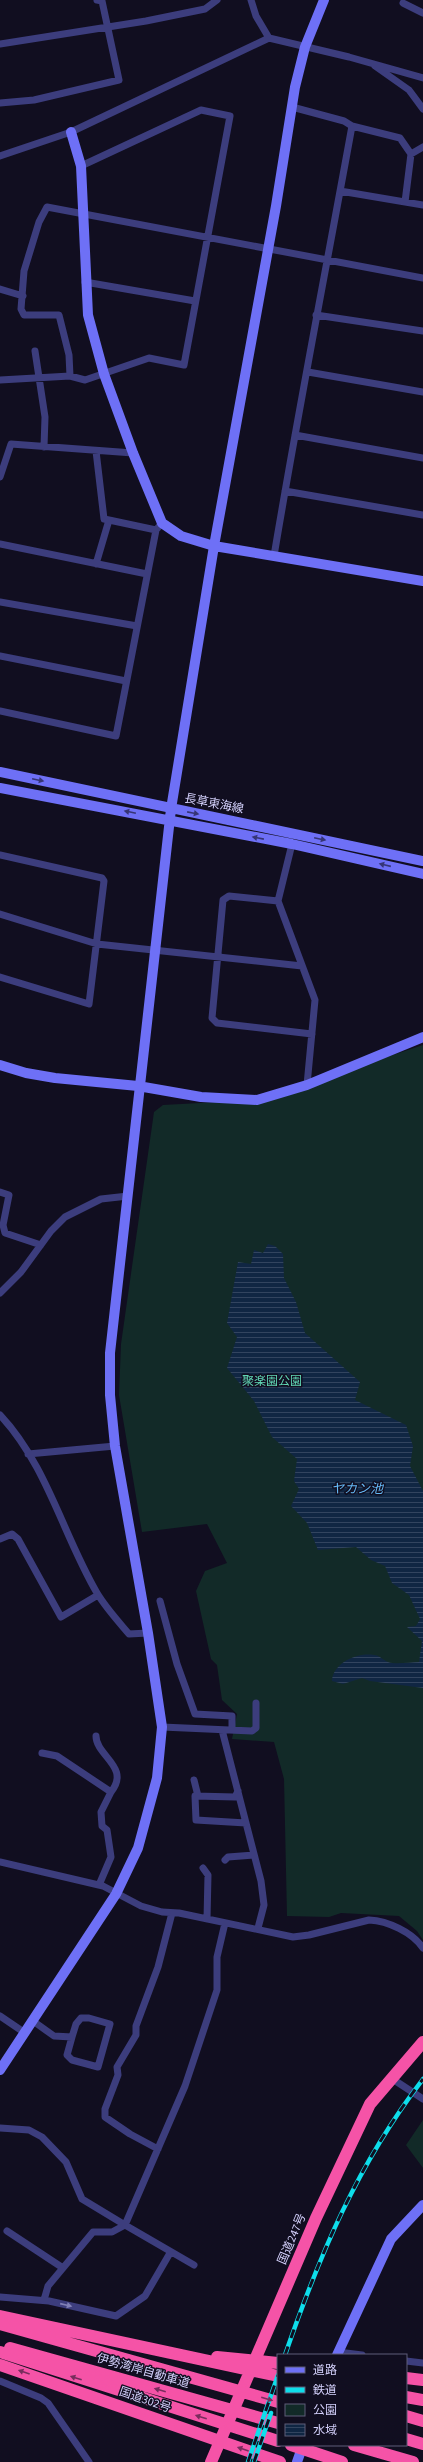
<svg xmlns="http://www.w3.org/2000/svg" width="423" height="2462" font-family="'Source Sans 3','Noto Sans JP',sans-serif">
<defs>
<pattern id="water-rules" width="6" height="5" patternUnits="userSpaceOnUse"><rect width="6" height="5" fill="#102643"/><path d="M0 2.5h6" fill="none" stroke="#32445f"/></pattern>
</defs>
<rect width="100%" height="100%" fill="#110e20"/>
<path fill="#122a28" d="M423,1045v895l-6,-9 -18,-15 -58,-3 -12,4 -42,-1 -3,-137 -10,-37 -42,-3 5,-25 -15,-14 -5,-35 -6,-6 -15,-68 9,-20 22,-8 -20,-39 -65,8 -23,-137 2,-51 33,-232 9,-7 94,-5z
M423,2120v48l-17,-23z"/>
<path fill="url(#water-rules)" d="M268,1244l7,2 8,8 1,24 12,24 9,31 55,49 -5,18 51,25 7,21 -3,20 13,25v197l-53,-7 -8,-3 -19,6 -11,-3c1,-18 25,-29 42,-26 5,0 9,5 14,7 8,3 22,0 31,0l3,-21 -15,-14 9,-1 4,-7 -11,-24 -17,-12 -7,-17 -14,-6 -15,-13 -38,3 -11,-27 -16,-17 8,-17 -5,-8 3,-22 -25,-22 -18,-36 -27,-33 10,-31 -10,-14 11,-61 13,2 3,-14 9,3z"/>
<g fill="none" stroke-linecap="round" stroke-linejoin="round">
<path stroke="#3c3d7d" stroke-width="7" d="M251,0l5,16 13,22 80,19 74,21
M403,3l20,10
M0,44l146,-23 59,-12 12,-9
M375,66l34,24 14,19
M0,103l34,-3 85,-20 -17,-79 -5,-1
M292,107l52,14 8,5
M411,154l12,-7
M0,156l71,-24 198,-94
M340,191l83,14
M85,282l110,19
M0,289l23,7
M316,315l107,16
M35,351l10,66 -1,30
M308,372l115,20
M70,376l-1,-21 -10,-40h-35l-3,-6 3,-38 15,-49 8,-15 376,71
M0,380l70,-4 15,4 64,-22 35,7 46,-249 -29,-6 -120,56
M295,435l128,23
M96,451l8,68 5,1
M0,477l11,-33 122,9
M285,491l138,24
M0,544l147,30
M274,556c24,-144 52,-287 78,-430l48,12 11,16 -6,48
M96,564l13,-44 47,10
M0,602l137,24
M0,656l126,25
M0,711l116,25 40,-206 6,-7
M292,844l-14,57 37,99 -8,85
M0,855l102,23 2,3 -15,123 -89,-27
M278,901l-49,-5 -6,4 -11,118 5,5 95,11
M0,914l97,30 205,22
M0,1192l9,3 -6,30 2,8 36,12
M0,1293l21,-21 30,-41 14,-14 36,-18 27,-3
M0,1415c47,50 63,120 97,178 9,15 21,28 32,41l19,-1
M28,1454l87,-8
M0,1539l12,-5 6,5 43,78 37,-22
M160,1601l17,63 18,50 37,2v14
M162,1727l90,4 4,-3v-25
M222,1730l39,151 3,24 -6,23
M96,1736c0,20 35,31 15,56
M42,1753l15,3 54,36 -10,20 1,14 5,4 4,27 -12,28
M194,1780l4,16
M238,1791l-3,6 -40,-1 1,24 50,3
M225,1860l3,-3 26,-2
M0,1862l103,24 38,20 21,6 17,1 114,24 16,-2 60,-15c19,1 43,12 54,28
M203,1868l5,7 -1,44
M0,2016l25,17
M33,2021l21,15 18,1 4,-13 5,-6h8l21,6 -12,43 -26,-7 -5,-5 5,-18
M391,2078l32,21
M0,2128l29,2 13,7 24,25 16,37 43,26 60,-139 32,-96v-33l8,-34
M158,2149l-28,-15 -25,-17v-8l13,-34 -1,-8 19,-32v-9l22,-59 14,-54
M7,2231l56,37
M0,2297l49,4 67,15 29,-20 25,-43
M44,2300l4,-14 45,-54h19l13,-7 69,40
M338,2352l24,3
M406,2361l17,2
M0,2381l41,17 7,5 41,59"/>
<path stroke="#6e70f6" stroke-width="10" d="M71,132l10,34 7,149 16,59 29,79 29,70 19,13 33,10 209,35
M0,772l423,89
M0,788l292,56 131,30
M0,1065l26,8 29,5 83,8 63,11 56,3 50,-15 116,-48
M0,2070l116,-176 22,-46 19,-70 5,-51 -14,-94 -33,-187 -5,-51v-42l61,-544 43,-263 62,-340 19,-119 10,-40 19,-47
M337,2355l54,-116 32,-34
M297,2462l6,-17"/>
<path stroke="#f553a7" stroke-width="12" d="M0,2316l278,60
M0,2324l278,78
M10,2348l268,75
M0,2352l278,89
M217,2357l61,6
M0,2365l280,97
M406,2378l17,2
M406,2397l17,3
M406,2416l17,5
M406,2439l17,5
M291,2445l51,17
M354,2445l59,17
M211,2462l105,-244 54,-114 53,-62"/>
<g stroke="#0edeeb" stroke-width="4.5">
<path id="rail" d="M285,2355c35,-101 72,-190 138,-276
M248,2462l30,-87
M254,2462l17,-49"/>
</g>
<use href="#rail" stroke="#110e20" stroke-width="3" stroke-dasharray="9" stroke-linecap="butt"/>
</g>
<defs><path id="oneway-solid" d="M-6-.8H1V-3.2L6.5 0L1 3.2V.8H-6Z"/></defs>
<g fill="#363576">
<use href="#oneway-solid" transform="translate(38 780) rotate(12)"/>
<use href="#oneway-solid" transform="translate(130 812) rotate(-168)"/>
<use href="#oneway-solid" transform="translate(193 813) rotate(11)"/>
<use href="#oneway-solid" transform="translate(258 838) rotate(-169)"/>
<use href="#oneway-solid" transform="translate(320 839) rotate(12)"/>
<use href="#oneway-solid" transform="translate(385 865) rotate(-167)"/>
</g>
<use fill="#8080b6" href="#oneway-solid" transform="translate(66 2305) rotate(13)"/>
<g fill="#782d5d">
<use href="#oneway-solid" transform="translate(24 2372) rotate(-161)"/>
<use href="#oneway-solid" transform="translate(76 2378) rotate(-162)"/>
<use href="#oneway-solid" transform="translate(160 2390) rotate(-164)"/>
<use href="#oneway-solid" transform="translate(267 2399) rotate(16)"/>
<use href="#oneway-solid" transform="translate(201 2417) rotate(-163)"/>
<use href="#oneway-solid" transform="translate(243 2449) rotate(-161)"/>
</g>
<g text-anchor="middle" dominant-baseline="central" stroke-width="3" stroke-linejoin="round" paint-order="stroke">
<g font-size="12" fill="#d4d1fc" stroke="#110e20">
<text transform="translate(214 804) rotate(11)">長草東海線</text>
<text transform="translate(292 2239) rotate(-67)">国道247号</text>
<text transform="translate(143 2371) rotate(16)">伊勢湾岸自動車道</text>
<text transform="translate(145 2400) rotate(19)">国道302号</text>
</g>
<g font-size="12" fill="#61d7b5" stroke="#110e20">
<text x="272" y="1381">聚楽園公園</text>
</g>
<g font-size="13" font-style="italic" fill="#65b9f6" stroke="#110e20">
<text x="357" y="1489">ヤカン池</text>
</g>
</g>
<rect x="277" y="2354" width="130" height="92" fill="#110e20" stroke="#5f5c78"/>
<rect x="285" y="2367" width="20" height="6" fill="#6e70f6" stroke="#5f5c78"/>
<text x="313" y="2374" font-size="12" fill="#d4d1fc">道路</text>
<rect x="285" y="2387" width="20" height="6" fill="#0edeeb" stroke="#5f5c78"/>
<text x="313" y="2394" font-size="12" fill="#d4d1fc">鉄道</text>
<rect x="285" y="2404" width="20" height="12" fill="#122a28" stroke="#5f5c78"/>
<text x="313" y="2414" font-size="12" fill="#d4d1fc">公園</text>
<rect x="285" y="2424" width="20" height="12" fill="url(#water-rules)" stroke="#5f5c78"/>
<text x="313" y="2434" font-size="12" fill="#d4d1fc">水域</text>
</svg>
